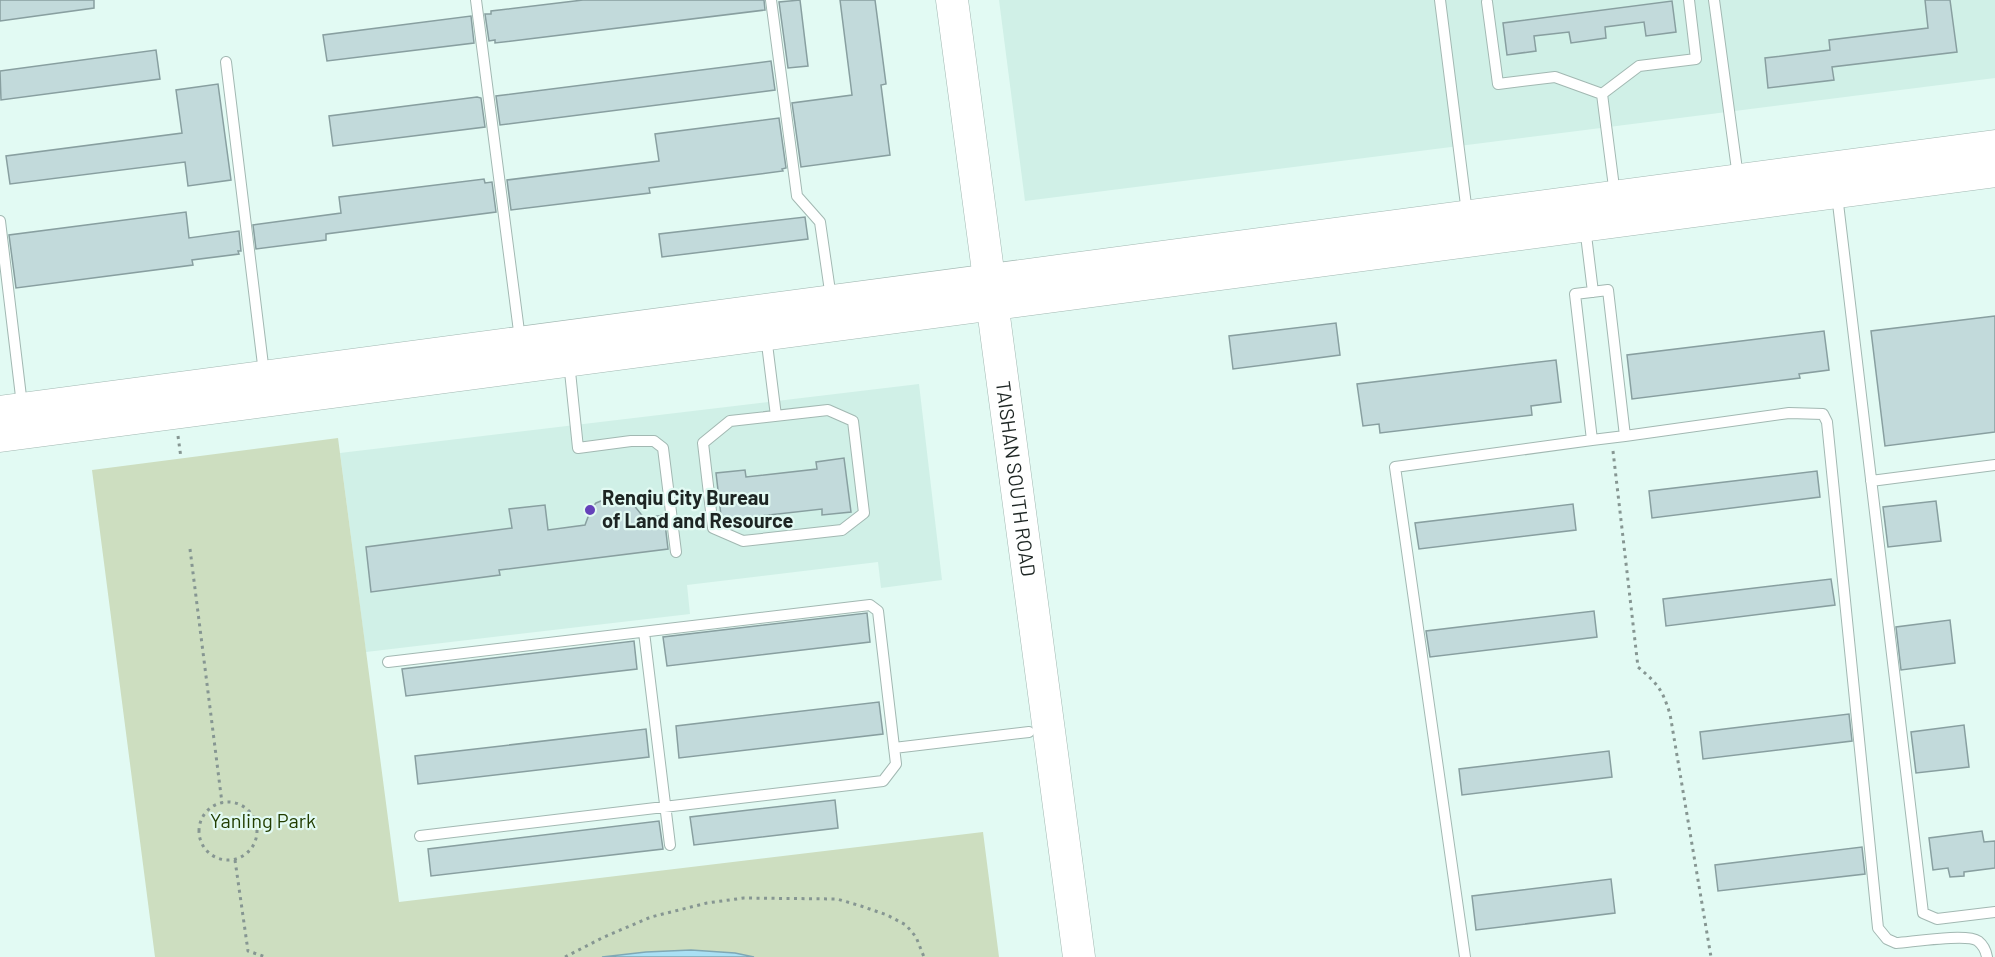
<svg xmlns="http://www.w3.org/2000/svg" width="1995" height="957" viewBox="0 0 1995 957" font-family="Barlow,sans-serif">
	<rect width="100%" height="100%" fill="#e2faf3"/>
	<!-- built -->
	<path fill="#d0f0e7" d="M 999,0 L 1995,0 L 1995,78 L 1025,201 Z
		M 919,384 L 942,580 L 881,588 L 878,562 L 687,585 L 690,614 L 366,652 L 340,453 Z"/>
	<!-- green -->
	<path fill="#cddec0" d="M 338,438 L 399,902 L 983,832 L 999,957 L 155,957 L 92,470 Z"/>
	<!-- water -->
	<path fill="#a9e0f4" stroke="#7fa8b5" stroke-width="1.5" d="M 691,950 L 735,953 L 754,957 L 602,957 L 646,952 Z"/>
	<!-- building -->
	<path fill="#c2dadb" stroke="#889fa0" stroke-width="1.5" d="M 0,0 L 94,0 L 94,8 L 0,21 Z
		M 583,0 L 764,0 L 765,10 L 495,43 L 495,40 L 489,41 L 485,14 L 491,14 L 491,11 Z
		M 800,0 L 808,66 L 788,68 L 779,2 Z
		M 840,0 L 875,0 L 886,84 L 881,85 L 890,155 L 801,167 L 792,103 L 852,95 Z
		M 1925,0 L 1950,0 L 1957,52 L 1832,67 L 1834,80 L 1768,88 L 1765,58 L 1830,50 L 1829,40 L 1928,28 Z
		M 1672,1 L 1676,32 L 1646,36 L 1644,22 L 1605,27 L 1606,38 L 1571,43 L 1569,32 L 1534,36 L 1536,51 L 1507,55 L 1503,23 Z
		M 471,16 L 474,43 L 327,61 L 323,35 Z
		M 156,50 L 160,79 L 1,100 L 0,71 Z
		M 771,61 L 775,90 L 500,125 L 496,96 Z
		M 218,84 L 231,180 L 188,186 L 185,162 L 10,184 L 6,156 L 182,133 L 176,90 Z
		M 477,97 L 481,98 L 485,127 L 333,146 L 329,116 Z
		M 779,118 L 786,168 L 782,169 L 783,171 L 649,188 L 650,193 L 511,210 L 507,180 L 659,161 L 655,134 Z
		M 484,179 L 485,183 L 492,182 L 496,212 L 326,234 L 326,240 L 256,249 L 253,225 L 341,213 L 339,197 Z
		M 186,212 L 189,238 L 239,231 L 241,251 L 238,251 L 239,254 L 192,260 L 193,265 L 16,288 L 9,235 Z
		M 805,217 L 808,239 L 662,257 L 659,234 Z
		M 1995,316 L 1995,432 L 1885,446 L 1871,331 Z
		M 1336,323 L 1340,355 L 1233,369 L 1229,336 Z
		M 1824,331 L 1829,370 L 1799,374 L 1800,378 L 1632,399 L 1627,355 Z
		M 1556,360 L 1561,402 L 1531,406 L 1532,415 L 1380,433 L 1379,424 L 1363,426 L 1357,384 Z
		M 844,458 L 851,512 L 822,515 L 822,509 L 751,517 L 752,523 L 728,526 L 722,524 L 716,473 L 745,470 L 746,477 L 817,469 L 816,462 Z
		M 1817,471 L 1820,497 L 1652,518 L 1649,491 Z
		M 611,497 L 627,499 L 633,504 L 644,518 L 664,515 L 668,549 L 499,570 L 500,575 L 371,592 L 366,547 L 512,528 L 509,509 L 545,505 L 548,530 L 585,525 L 591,509 L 596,503 Z
		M 1936,501 L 1941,541 L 1888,547 L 1883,507 Z
		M 1573,504 L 1576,530 L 1419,549 L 1415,523 Z
		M 1831,579 L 1835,605 L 1666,626 L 1663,599 Z
		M 1594,611 L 1597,637 L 1430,657 L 1426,631 Z
		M 867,613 L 870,642 L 667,666 L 663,637 Z
		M 1950,620 L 1955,663 L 1901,670 L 1896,627 Z
		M 634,641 L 637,669 L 406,696 L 402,669 Z
		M 879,702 L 883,734 L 679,758 L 676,726 Z
		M 1849,714 L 1852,741 L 1703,759 L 1700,732 Z
		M 1964,725 L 1969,767 L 1916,773 L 1911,732 Z
		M 646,729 L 649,757 L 418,784 L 415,756 Z
		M 1609,751 L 1612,777 L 1462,795 L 1459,769 Z
		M 835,800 L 838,828 L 694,845 L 690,817 Z
		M 659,821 L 663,849 L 431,876 L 428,849 Z
		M 1982,831 L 1984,842 L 1995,841 L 1995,868 L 1964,872 L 1964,876 L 1950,877 L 1948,868 L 1933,870 L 1929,838 Z
		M 1862,847 L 1865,874 L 1718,891 L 1715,865 Z
		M 1611,879 L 1615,913 L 1476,930 L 1472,896 Z"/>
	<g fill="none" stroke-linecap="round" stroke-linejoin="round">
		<defs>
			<path id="lane" d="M 476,0 L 520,339
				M 771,0 L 797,196 L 820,222 L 831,298
				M 1440,0 L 1467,213
				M 1714,0 L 1738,177
				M 1487,2 L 1498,84 L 1555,77 L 1602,94 L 1639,66 L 1696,59 L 1689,0
				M 226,62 L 264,373
				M 1602,94 L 1615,195
				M 1837,195 L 1923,913 L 1937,919 L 1995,912
				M 0,221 L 22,405
				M 1585,227 L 1593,292
				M 1608,290 L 1625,436 L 1592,440 L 1575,294 Z
				M 766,336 L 776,416
				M 569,362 L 578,448 L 631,441 L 654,441 L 663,448 L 676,552
				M 828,410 L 853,421 L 864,513 L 842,530 L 743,541 L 713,528 L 703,443 L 730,421 Z
				M 1625,436 L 1789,413 L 1823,414 L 1827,422 L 1878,928 L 1887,939 L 1896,943 C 1912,942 1967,933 1978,941 C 1983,945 1986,951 1987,957
				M 1871,481 L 1995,465
				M 644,632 L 670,845
				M 388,662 L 870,605 L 878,611 L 896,764 L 883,781 L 420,836
				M 894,748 L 1029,732
				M 1465,957 L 1395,467 L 1592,440"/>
			<g id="primary">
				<path id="s1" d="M 952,0 L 1079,957"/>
				<path d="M 0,412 L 1995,146"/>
				<path d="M 0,436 L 1995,171"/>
			</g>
		</defs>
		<!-- lane casing -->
		<use href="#lane" stroke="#a2b8b2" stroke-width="12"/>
		<!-- primary casing -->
		<use href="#primary" stroke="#a2b8b2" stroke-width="33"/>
		<!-- path -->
		<path stroke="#869692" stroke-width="3" stroke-dasharray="3 4.5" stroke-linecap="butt" d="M 178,436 L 181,458
			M 1613,451 L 1638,667 C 1658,684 1662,689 1670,714 L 1711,957
			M 190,549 L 222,803
			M199 831a29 29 0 1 1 58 0a29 29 0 1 1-58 0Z
			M 235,860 L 248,951 L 266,957
			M 565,957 L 604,937 L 651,917 L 707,903 L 744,898 L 837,899 L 861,906 L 887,915 L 906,925 L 916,937 L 924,957"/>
		<!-- lane -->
		<use href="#lane" stroke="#fff" stroke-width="10"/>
		<!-- primary -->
		<use href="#primary" stroke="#fff" stroke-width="32"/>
	</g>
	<!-- markers -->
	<circle fill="#6541ba" stroke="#e2faf3" stroke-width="2" cx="590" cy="510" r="6"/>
	<g text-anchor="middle" stroke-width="4.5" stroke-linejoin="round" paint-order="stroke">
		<!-- street labels -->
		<g font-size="20" fill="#1d2523" stroke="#e2faf3">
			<text dy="7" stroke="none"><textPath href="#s1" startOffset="483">TAISHAN SOUTH ROAD</textPath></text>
		</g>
		<!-- poi labels -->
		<g font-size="20" font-weight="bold" fill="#1d2523" stroke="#e2faf3" text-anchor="start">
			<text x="602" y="505">Renqiu City Bureau<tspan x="602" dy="23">of Land and Resource</tspan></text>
		</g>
		<!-- park labels -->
		<g font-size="20" fill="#223d00" stroke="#e2faf3">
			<text x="263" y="828">Yanling Park</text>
		</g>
	</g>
</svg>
